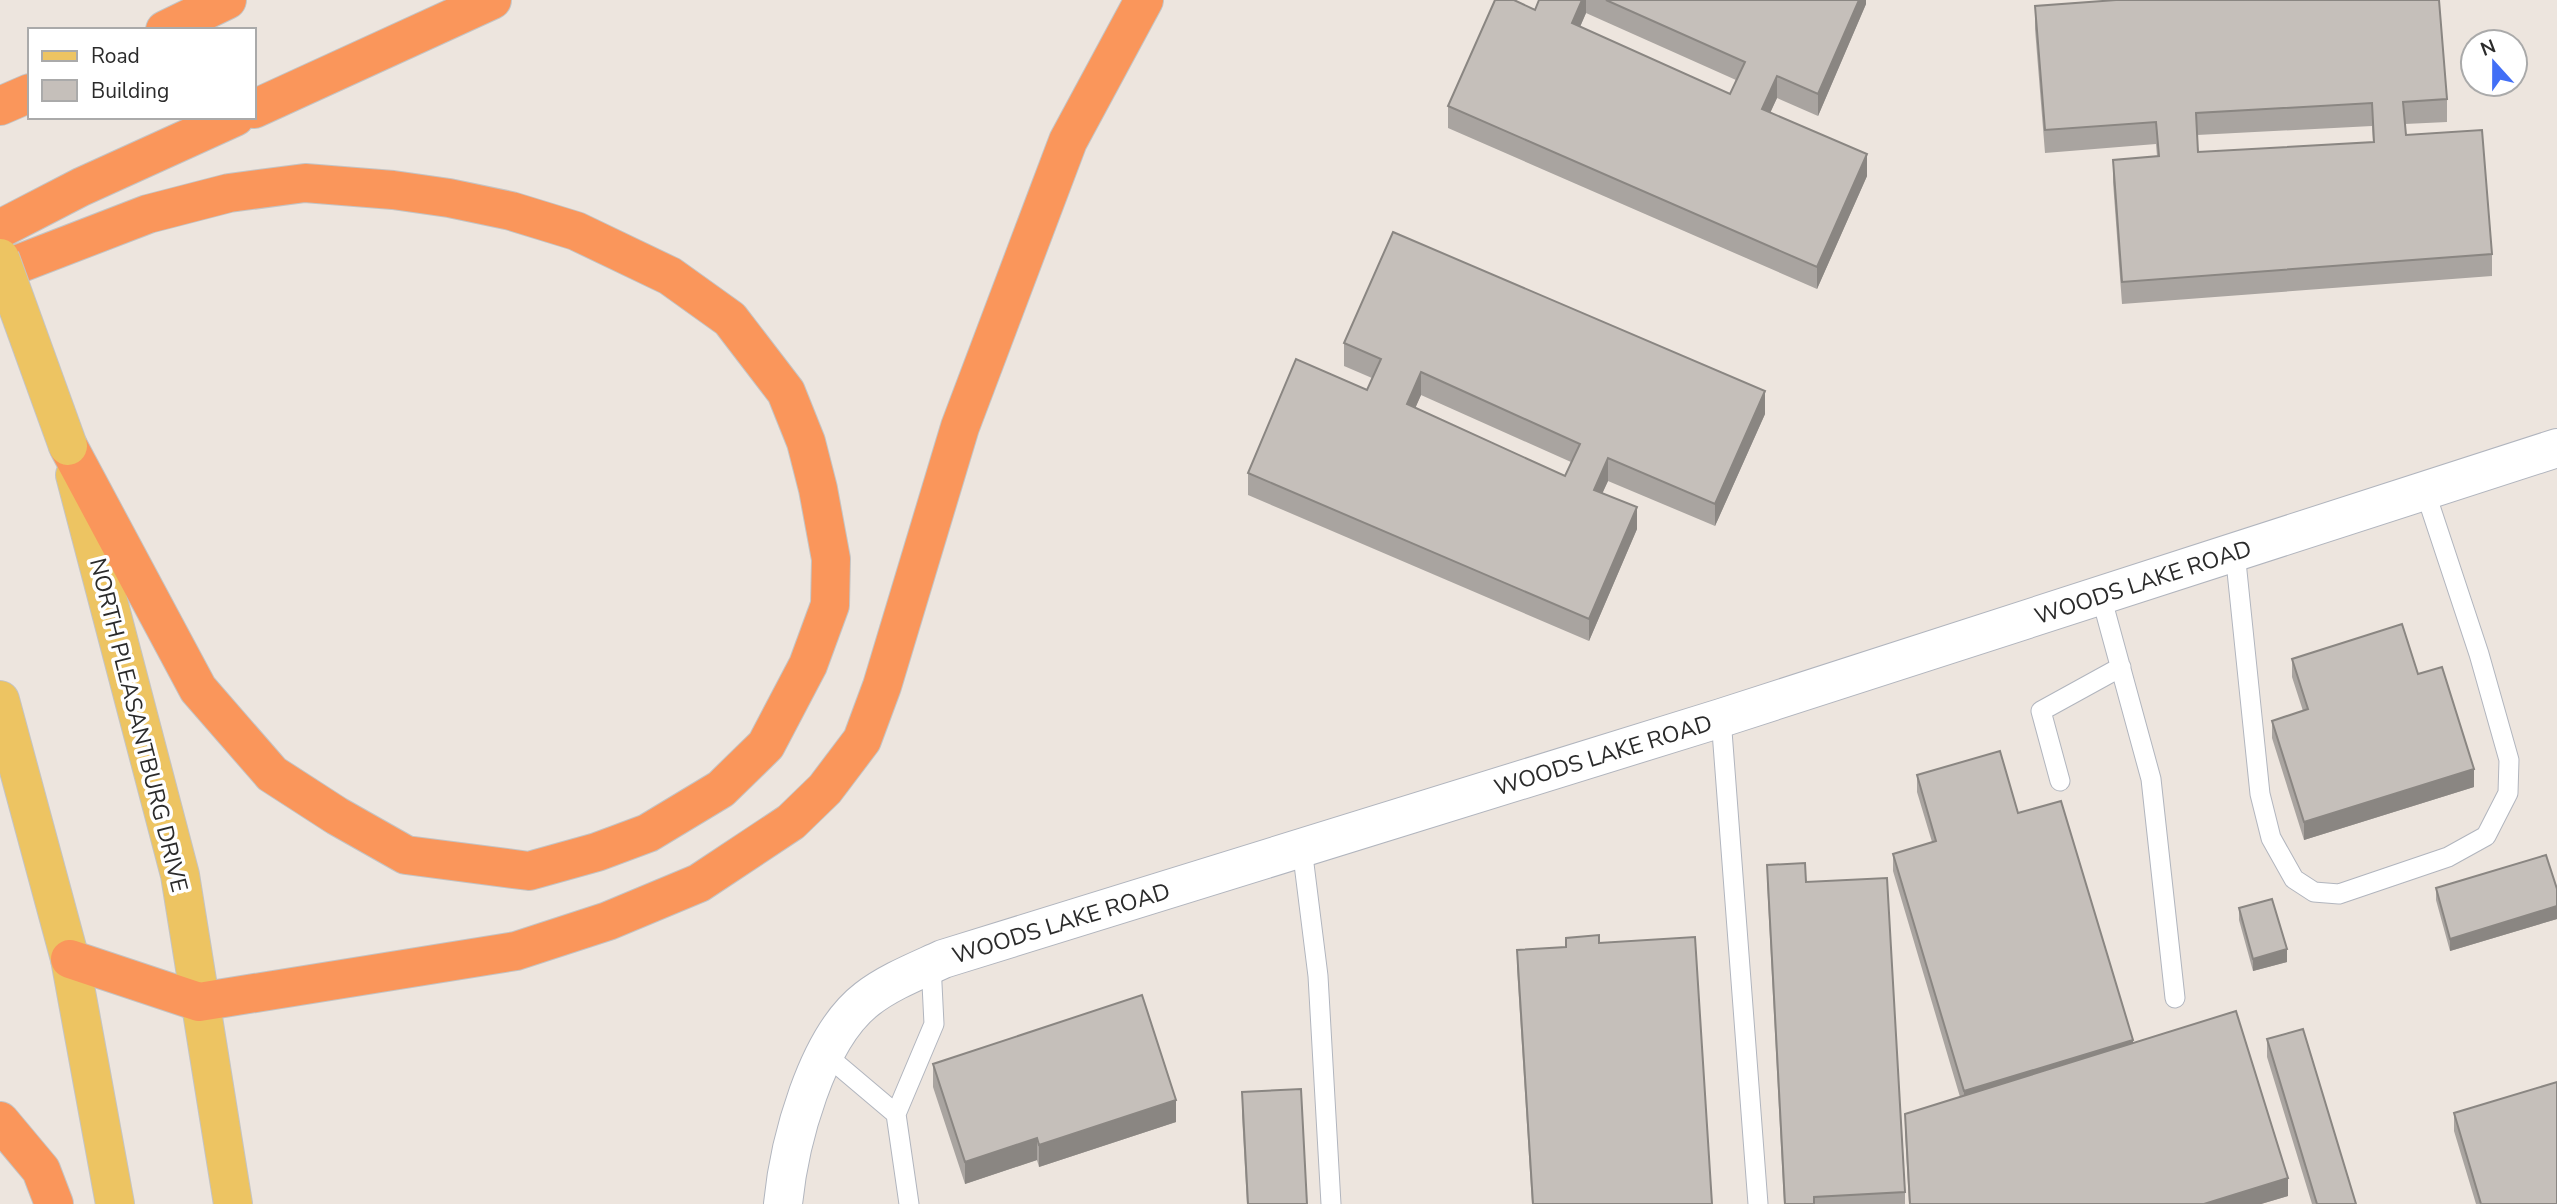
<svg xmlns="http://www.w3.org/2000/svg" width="2557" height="1204" viewBox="0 0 2557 1204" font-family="'Nunito Sans',sans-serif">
	<rect width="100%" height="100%" fill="#ede5de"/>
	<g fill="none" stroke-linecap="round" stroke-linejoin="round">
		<defs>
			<path id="service" d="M 2235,552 L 2260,794 L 2271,838 L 2294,879 L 2314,892 L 2339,894 L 2448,857 L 2486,836 L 2508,793 L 2509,760 L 2479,654 L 2425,491
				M 2101,596 L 2151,779 L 2175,998
				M 1721,718 L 1758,1204
				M 2060,781 L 2041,711 L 2121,667
				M 1302,848 L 1318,976 L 1331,1204
				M 825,1054 L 896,1114 L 909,1204
				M 896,1114 L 934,1024 L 931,964"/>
			<path id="minor" d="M 783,1204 C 789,1143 816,1038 867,999 C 889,982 917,971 943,959 L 1721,718 L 2557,448"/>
			<path id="primary" d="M 75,475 L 180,875 L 233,1204
				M 0,700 L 70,959 L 115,1204"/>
			<path id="motorway" d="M 165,30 L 227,0
				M 0,106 L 30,93
				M 254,109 L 492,0
				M 0,229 L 81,187 L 235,117
				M 0,271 L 148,214 L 229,193 L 305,183 L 393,190 L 449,198 L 511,211 L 576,231 L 670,276 L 730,319 L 786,392 L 806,442 L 818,489 L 831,559 L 830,605 L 808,665 L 766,745 L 721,789 L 648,833 L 597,852 L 529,871 L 406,855 L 337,816 L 272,774 L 198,689 L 68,446
				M 70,959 L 199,1002 L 516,951 L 608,921 L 699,883 L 791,822 L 825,789 L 862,740 L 882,686 L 960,427 L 1068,141 L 1144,0
				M 0,1121 L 41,1170 L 54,1204"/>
		</defs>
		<!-- service casing -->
		<use href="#service" stroke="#b1b5be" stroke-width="21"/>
		<!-- minor casing -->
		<use href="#minor" stroke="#b1b5be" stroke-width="40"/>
		<!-- primary casing -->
		<use href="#primary" stroke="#c4c4c4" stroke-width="40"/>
		<!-- motorway casing -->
		<use href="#motorway" stroke="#c4c4c4" stroke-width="40"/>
		<!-- service -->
		<use href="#service" stroke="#fff" stroke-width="19"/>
		<!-- minor -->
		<use href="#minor" stroke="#fff" stroke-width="38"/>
		<!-- primary -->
		<use href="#primary" stroke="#edc462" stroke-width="38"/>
		<!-- motorway -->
		<use href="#motorway" stroke="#fa965b" stroke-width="38"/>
		<defs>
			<path id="primary-bridge" d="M 0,258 L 68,446"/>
		</defs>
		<!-- primary-bridge casing -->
		<use href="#primary-bridge" stroke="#c4c4c4" stroke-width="40" stroke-linecap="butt"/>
		<!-- primary-bridge -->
		<use href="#primary-bridge" stroke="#edc462" stroke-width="38"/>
	</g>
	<!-- wall -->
	<path fill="#a9a4a0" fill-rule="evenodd" d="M 1539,0 L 1866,0 L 1866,4 L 1818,116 L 1777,98 L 1770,112 L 1867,176 L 1817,289 L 1448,128 L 1448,106 L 1535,10 ZM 1586,13 L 1736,80 L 1730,94 L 1580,27 Z
		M 2035,6 L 2447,99 L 2447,122 L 2405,124 L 2406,135 L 2492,254 L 2492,276 L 2122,304 L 2113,182 L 2113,160 L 2157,156 L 2156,144 L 2045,153 L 2035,29 ZM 2372,126 L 2373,142 L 2198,152 L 2197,135 Z
		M 1344,343 L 1765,414 L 1715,526 L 1608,481 L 1602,493 L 1637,529 L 1589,641 L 1248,495 L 1248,473 L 1367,390 L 1372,378 L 1344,366 ZM 1421,395 L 1571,462 L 1565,476 L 1415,408 Z
		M 2292,659 L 2418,674 L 2474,787 L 2304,840 L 2272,738 L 2272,721 L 2303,711 L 2292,677 Z
		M 1917,775 L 2018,813 L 2133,1043 L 2288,1196 L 2261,1204 L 1909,1204 L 1905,1132 L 1905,1114 L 1960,1097 L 1893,871 L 1893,854 L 1932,842 L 1917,792 Z
		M 1767,865 L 1806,882 L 1905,1192 L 1905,1204 L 1784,1204 L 1767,882 Z
		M 2436,888 L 2557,889 L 2557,919 L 2450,951 L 2436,900 Z
		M 2239,908 L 2287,962 L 2253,971 L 2239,920 Z
		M 1566,938 L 1599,943 L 1712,1204 L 1532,1204 L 1517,968 L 1517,950 L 1566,947 Z
		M 2267,1039 L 2356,1204 L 2312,1204 L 2267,1057 Z
		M 933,1064 L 1176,1122 L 1039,1167 L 1037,1160 L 965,1184 L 933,1087 Z
		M 1242,1092 L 1307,1204 L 1247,1204 L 1242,1115 Z
		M 2454,1113 L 2557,1204 L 2476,1204 L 2454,1131 Z"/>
	<!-- shaded-wall -->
	<path fill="#8a8682" d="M 1582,0 L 1586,0 L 1586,13 L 1572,45 L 1572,23 Z
		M 1859,0 L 1866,0 L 1866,4 L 1818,116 L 1818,94 Z
		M 1777,76 L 1777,98 L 1762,131 L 1762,109 Z
		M 1867,154 L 1867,176 L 1817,289 L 1817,267 Z
		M 1421,372 L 1421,395 L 1407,427 L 1407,404 Z
		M 1765,391 L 1765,414 L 1715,526 L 1715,504 Z
		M 1608,458 L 1608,481 L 1594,512 L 1594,490 Z
		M 1637,507 L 1637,529 L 1589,641 L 1589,619 Z
		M 2474,769 L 2474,787 L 2304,840 L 2304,822 Z
		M 2557,906 L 2557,919 L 2450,951 L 2450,939 Z
		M 2287,949 L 2287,962 L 2253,971 L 2253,959 Z
		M 2133,1040 L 2133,1058 L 1964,1108 L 1964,1091 Z
		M 1176,1100 L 1176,1122 L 1039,1167 L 1039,1145 Z
		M 1037,1138 L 1037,1160 L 965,1184 L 965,1162 Z
		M 2288,1178 L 2288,1196 L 2261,1204 L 2204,1204 Z"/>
	<!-- building -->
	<path fill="#c5bfba" stroke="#8a8682" stroke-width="2" fill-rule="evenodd" d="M 1495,0 L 1514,0 L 1535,10 L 1539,0 L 1582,0 L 1572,23 L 1730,94 L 1745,62 L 1606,0 L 1859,0 L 1818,94 L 1777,76 L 1762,109 L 1867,154 L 1817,267 L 1448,106 Z
		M 2116,0 L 2439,0 L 2447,99 L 2403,102 L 2406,135 L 2482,130 L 2492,254 L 2122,282 L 2113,160 L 2159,156 L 2156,122 L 2045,130 L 2035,6 ZM 2372,103 L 2374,142 L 2198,152 L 2196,113 Z
		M 1393,232 L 1765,391 L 1715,504 L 1608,458 L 1594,490 L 1637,507 L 1589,619 L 1248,473 L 1296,359 L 1367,390 L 1381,359 L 1344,343 ZM 1421,372 L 1580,444 L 1565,476 L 1407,404 Z
		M 2402,624 L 2418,674 L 2442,667 L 2474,769 L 2304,822 L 2272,721 L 2308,709 L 2292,659 Z
		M 2000,751 L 2018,813 L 2061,801 L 2133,1040 L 1964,1091 L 1893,854 L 1936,841 L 1917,775 Z
		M 2546,855 L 2557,889 L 2557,906 L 2450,939 L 2436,888 Z
		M 1805,863 L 1806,882 L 1887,878 L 1905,1192 L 1814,1197 L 1814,1204 L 1785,1204 L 1767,865 Z
		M 2272,899 L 2287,949 L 2253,959 L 2239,908 Z
		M 1599,935 L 1599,943 L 1695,937 L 1712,1204 L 1533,1204 L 1517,950 L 1566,947 L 1566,938 Z
		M 1142,995 L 1176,1100 L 1039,1145 L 1037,1138 L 965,1162 L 933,1064 Z
		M 2236,1011 L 2288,1178 L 2204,1204 L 1910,1204 L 1905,1114 Z
		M 2303,1029 L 2356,1204 L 2317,1204 L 2267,1039 Z
		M 2557,1082 L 2557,1204 L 2481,1204 L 2454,1113 Z
		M 1301,1089 L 1307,1204 L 1248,1204 L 1242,1092 Z"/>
	<g text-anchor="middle" stroke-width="7" stroke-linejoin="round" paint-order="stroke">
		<!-- street labels -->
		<g font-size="23" fill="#2b2b2b" stroke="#fff">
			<text transform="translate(2143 582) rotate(-18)" y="8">WOODS LAKE ROAD</text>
			<text transform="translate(139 725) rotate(76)" y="8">NORTH PLEASANTBURG DRIVE</text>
			<text transform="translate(1603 755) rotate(-17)" y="8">WOODS LAKE ROAD</text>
			<text transform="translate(1061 923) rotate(-17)" y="8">WOODS LAKE ROAD</text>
		</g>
	</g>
	<!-- legend -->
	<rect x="28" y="28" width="228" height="91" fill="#ffffff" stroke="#aaaaaa" stroke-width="2"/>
	<rect x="42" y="51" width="35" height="10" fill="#edc462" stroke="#aaaaaa" stroke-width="2"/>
	<text x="91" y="63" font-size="21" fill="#2b2b2b">Road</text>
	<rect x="42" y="80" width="35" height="21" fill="#c5bfba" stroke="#aaaaaa" stroke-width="2"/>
	<text x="91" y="98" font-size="21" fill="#2b2b2b">Building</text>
	<!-- north arrow -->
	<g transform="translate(2494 63) rotate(339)"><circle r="33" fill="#ffffff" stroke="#aaaaaa" stroke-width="2"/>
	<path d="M0-5L12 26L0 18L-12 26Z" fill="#426ff6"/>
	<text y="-10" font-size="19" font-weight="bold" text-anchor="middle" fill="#2b2b2b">N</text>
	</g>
</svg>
